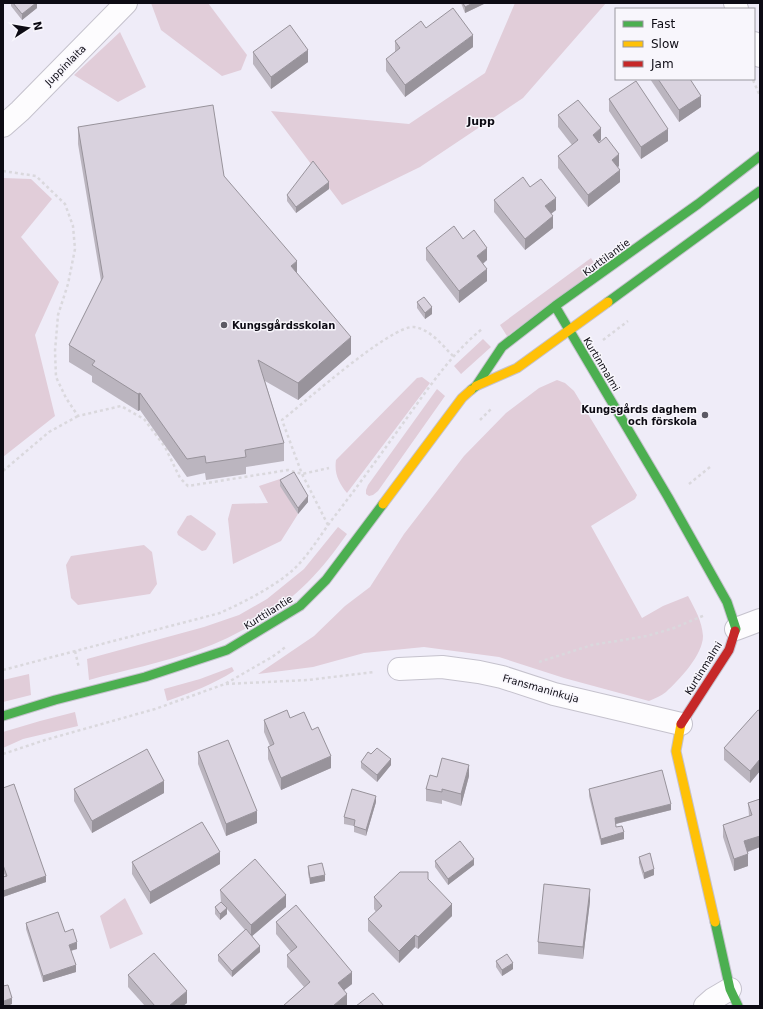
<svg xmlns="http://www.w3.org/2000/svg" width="763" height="1009" viewBox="0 0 763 1009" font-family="'DejaVu Sans',sans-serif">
	<rect width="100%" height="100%" fill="#efecf8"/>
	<!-- green -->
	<path fill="#e1cdd9" d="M 151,3 L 208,3 L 247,55 L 241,70 L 222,76 L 161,30 Z
		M 515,3 L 606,3 L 523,98 L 420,167 L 342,205 L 271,111 L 409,124 L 485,73 Z
		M 120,32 L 146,87 L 118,102 L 74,75 Z
		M 3,178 L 31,179 L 52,199 L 21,237 L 59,282 L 35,335 L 55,416 L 3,457 Z
		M 591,258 L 598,269 L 507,336 L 500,325 Z
		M 483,339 L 491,347 L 461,374 L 454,366 Z
		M 422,377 L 430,383 L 347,493 C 339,483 334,474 336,460 L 417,378 Z
		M 557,380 L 565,383 L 574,391 L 637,495 L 635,499 L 591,526 L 642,618 L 663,606 L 688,596 C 695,609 702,621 703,636 C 703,655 679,680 666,692 C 661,696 655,698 649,701 L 564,678 L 499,657 L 424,647 L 364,653 L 313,667 L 258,674 L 314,636 L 345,606 L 370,587 L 404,534 L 464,456 L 506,413 L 539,388 Z
		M 437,389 L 445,396 L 378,491 L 373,495 L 369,496 L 366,494 L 366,490 L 368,485 Z
		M 292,475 L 281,486 L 298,514 L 281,541 L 233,564 L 228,519 L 232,504 L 268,503 L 259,486 Z
		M 191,515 L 215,532 L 216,534 L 206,550 L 202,551 L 178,535 L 177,532 L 187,516 Z
		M 338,527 L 347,534 C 335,551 323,567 308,582 C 278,612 238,636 198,650 C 162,663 125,670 89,680 L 87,659 L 204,627 L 239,615 L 267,599 L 304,569 Z
		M 144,545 L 152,552 L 157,584 L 150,594 L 78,605 L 71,598 L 66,565 L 71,556 Z
		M 232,667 L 234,671 C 212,685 192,692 167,701 L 164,689 L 200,679 Z
		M 29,674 L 31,695 L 3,702 L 3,680 Z
		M 75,712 L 78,726 L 23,739 L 3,748 L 3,732 L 40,721 Z
		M 125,898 L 143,934 L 110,949 L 100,916 Z"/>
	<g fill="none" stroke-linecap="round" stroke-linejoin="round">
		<defs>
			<path id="street" d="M 735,3 L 737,9
				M 754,43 L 760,56
				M 3,126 L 20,111 L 126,3
				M 736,629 L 760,620
				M 399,669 L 442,667 L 479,672 L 502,677 L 554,694 L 681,724
				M 705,1006 L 713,999 L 730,989"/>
			<path id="fast" d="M 608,302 L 760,191
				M 555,306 L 668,497 L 727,602 L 736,629 L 735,631
				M 471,390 L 476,386 L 502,347 L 555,306 L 698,204 L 760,156
				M 3,716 L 55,700 L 145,677 L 227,650 L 300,606 L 326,580 L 383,504
				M 715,922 L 730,989 L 738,1006"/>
			<path id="slow" d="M 476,386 L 517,368 L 608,302
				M 383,504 L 462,398 L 471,390
				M 681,724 L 676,751 L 715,922"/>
			<path id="jam" d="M 681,724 L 729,650 L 735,631"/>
		</defs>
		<!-- street casing -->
		<use href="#street" stroke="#c5c2cd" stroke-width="24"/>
		<!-- fast casing -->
		<use href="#fast" stroke="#c5c2cd" stroke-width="11"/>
		<!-- slow casing -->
		<use href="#slow" stroke="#c5c2cd" stroke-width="11"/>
		<!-- jam casing -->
		<use href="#jam" stroke="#c5c2cd" stroke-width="11"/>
		<!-- path -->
		<path stroke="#dad8dd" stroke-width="2.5" stroke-dasharray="3 3" stroke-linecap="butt" d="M 753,80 L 760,96
			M 3,171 L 36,176 L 65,204 L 73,226 L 75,249 L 68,284 L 58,315 L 55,351 L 56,377 L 66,398 L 78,416 L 121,406 L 144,419 L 165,447 L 180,478 L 188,486 L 288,470 L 302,474 L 329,468
			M 603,340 L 628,321
			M 480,420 L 492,408
			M 3,471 L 49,432 L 78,416
			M 689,484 L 710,467
			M 328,525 L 302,474 L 282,420 C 304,403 391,325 414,327 C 430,329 442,345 453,356
			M 75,651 L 79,668
			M 539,662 L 592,645 L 647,636 L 674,628 L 705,615
			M 3,670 L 220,613 C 246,601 272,588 293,570 C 309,555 321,534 334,517 C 358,486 381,454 404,422 C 428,389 450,355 482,329
			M 226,684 L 308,680 L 374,672
			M 3,754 L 45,740 L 155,709 L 225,684 L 272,657 L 287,646"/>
		<!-- street -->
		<use href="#street" stroke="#fdfcfe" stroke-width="22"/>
		<!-- fast -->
		<use href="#fast" stroke="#4caf50" stroke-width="9"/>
		<!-- slow -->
		<use href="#slow" stroke="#ffc107" stroke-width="9"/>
		<!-- jam -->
		<use href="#jam" stroke="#c62828" stroke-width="9"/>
	</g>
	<!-- wall -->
	<path fill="#bbb5bf" d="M 11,3 L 37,3 L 37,8 L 22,20 L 11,6 Z
		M 461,3 L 486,3 L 465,13 Z
		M 426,28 L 473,47 L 405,97 L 386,71 L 386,59 L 395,52 L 395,41 Z
		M 253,52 L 308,62 L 271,89 L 253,64 Z
		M 650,79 L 690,79 L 701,107 L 679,122 Z
		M 609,99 L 668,141 L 641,159 L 609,111 Z
		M 558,115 L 601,140 L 598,142 L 619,166 L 618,167 L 620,182 L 588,207 L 558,168 L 558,156 L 572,145 L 558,127 Z
		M 78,127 L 224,176 L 297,273 L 351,354 L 298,400 L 265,381 L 284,443 L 284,461 L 246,467 L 246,474 L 206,480 L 205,473 L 187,477 L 140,410 L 138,411 L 92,382 L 92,376 L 69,362 L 69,345 L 101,281 L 78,144 Z
		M 530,187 L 556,210 L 551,214 L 553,228 L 525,250 L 494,212 L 494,200 Z
		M 329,189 L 296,213 L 287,201 L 287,195 Z
		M 463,239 L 487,260 L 483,264 L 487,281 L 459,303 L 426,260 L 426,248 Z
		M 417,302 L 432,314 L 425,319 L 417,308 Z
		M 280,480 L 308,502 L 298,514 L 280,486 Z
		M 759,498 L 760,498 L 760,517 L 759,515 Z
		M 760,711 L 760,771 L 750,783 L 724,760 L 724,748 Z
		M 290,718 L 312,730 L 331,768 L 281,790 L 268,759 L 268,747 L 270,746 L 264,732 L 264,720 Z
		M 198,752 L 257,823 L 226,836 L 198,764 Z
		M 371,754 L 391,765 L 377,782 L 361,768 L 361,762 Z
		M 469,776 L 461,806 L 442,800 L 442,804 L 426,801 L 426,789 Z
		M 3,788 L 46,882 L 3,897 L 3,877 L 5,876 L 3,871 Z
		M 74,789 L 164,793 L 92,833 L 74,801 Z
		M 589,789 L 671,810 L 616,824 L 616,827 L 624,839 L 601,845 L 589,796 Z
		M 760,799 L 760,847 L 748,852 L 748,866 L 734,871 L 723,837 L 723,825 L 749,816 L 748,803 Z
		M 376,802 L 366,836 L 354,832 L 354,826 L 344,824 L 344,817 Z
		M 639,857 L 654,875 L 644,879 L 639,863 Z
		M 435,861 L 474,865 L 448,885 L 435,867 Z
		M 132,862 L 220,864 L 150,904 L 132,874 Z
		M 308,866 L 325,881 L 310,884 L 308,873 Z
		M 428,880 L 452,916 L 418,949 L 415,947 L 399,963 L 368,931 L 368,919 L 376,912 L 374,909 L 374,897 Z
		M 220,890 L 286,907 L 252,936 L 260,952 L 232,977 L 218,961 L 218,955 L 245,930 L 227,909 L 227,914 L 220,920 L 215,914 L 215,907 L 221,902 Z
		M 590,901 L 583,959 L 538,954 L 538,942 Z
		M 276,922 L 352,984 L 344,990 L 347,1006 L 283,1006 L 304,987 L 287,967 L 287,955 L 291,952 L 276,934 Z
		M 26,923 L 77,949 L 71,951 L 76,972 L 43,982 L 26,929 Z
		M 496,961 L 513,969 L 502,976 L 496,967 Z
		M 128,975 L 187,1003 L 183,1006 L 145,1006 L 128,987 Z"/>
	<!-- shaded-wall -->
	<path fill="#98939b" d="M 36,3 L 37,3 L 37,8 L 22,20 L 22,14 Z
		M 473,3 L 486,3 L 465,13 L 465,7 Z
		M 473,35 L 473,47 L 405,97 L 405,85 Z
		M 308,50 L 308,62 L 271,89 L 271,77 Z
		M 701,96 L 701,107 L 679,122 L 679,110 Z
		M 601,128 L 601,140 L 593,147 L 593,135 Z
		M 668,129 L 668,141 L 641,159 L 641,147 Z
		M 619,154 L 619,166 L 612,172 L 612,160 Z
		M 620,170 L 620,182 L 588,207 L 588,195 Z
		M 329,182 L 329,189 L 296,213 L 296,207 Z
		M 556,198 L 556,210 L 545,218 L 545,206 Z
		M 553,216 L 553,228 L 525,250 L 525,239 Z
		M 487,248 L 487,260 L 477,268 L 477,256 Z
		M 297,261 L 297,278 L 291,266 Z
		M 487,269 L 487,281 L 459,303 L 459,291 Z
		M 432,307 L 432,314 L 425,319 L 425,313 Z
		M 351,337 L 351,354 L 298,400 L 298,383 Z
		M 140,393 L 140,410 L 138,411 L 138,394 Z
		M 308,496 L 308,502 L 298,514 L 298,508 Z
		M 331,756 L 331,768 L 281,790 L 281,778 Z
		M 391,759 L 391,765 L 377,782 L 377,775 Z
		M 760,759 L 760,771 L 750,783 L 750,771 Z
		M 469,765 L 469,776 L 461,806 L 461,794 Z
		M 164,781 L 164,793 L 92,833 L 92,821 Z
		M 376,796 L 376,802 L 366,836 L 366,830 Z
		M 671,804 L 671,810 L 615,824 L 615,818 Z
		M 257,811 L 257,823 L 226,836 L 226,824 Z
		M 624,832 L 624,839 L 601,845 L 601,839 Z
		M 760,836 L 760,847 L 744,853 L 744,841 Z
		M 220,852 L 220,864 L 150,904 L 150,892 Z
		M 748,854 L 748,866 L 734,871 L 734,859 Z
		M 474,859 L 474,865 L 448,885 L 448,879 Z
		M 654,869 L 654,875 L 644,879 L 644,873 Z
		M 325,875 L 325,881 L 310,884 L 310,878 Z
		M 46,876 L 46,882 L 3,897 L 3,891 Z
		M 590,889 L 590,901 L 583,959 L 583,947 Z
		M 286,895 L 286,907 L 251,937 L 251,925 Z
		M 452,904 L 452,916 L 418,949 L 418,937 Z
		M 227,908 L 227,914 L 220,920 L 220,914 Z
		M 415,935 L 415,947 L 399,963 L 399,951 Z
		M 77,942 L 77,949 L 69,951 L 69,945 Z
		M 260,946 L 260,952 L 232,977 L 232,971 Z
		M 513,963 L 513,969 L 502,976 L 502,970 Z
		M 76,965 L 76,972 L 43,982 L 43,976 Z
		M 352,972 L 352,984 L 338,995 L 338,983 Z
		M 187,991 L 187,1003 L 183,1006 L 169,1006 Z
		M 347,994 L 347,1006 L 333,1006 Z
		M 12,998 L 12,1004 L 8,1006 L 4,1006 L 4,1001 Z"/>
	<!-- building -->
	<path fill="#d9d2de" stroke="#98939b" d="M 13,3 L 36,3 L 22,14 Z
		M 463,3 L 473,3 L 465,7 Z
		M 453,8 L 473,35 L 405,85 L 386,59 L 400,48 L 395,41 L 421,21 L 426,28 Z
		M 290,25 L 308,50 L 271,77 L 253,52 Z
		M 658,79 L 690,79 L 701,96 L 679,110 Z
		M 636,81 L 668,129 L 641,147 L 609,99 Z
		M 578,100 L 601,128 L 593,135 L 599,143 L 606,137 L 619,154 L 612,160 L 620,170 L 588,195 L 558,156 L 578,140 L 558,115 Z
		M 213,105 L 224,176 L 297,261 L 291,266 L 351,337 L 298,383 L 258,360 L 284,443 L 245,450 L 246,457 L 206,463 L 205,456 L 187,459 L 140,393 L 138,394 L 92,365 L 95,361 L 69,345 L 103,277 L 78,127 Z
		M 313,161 L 329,182 L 296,207 L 287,195 Z
		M 523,177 L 530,187 L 541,179 L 556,198 L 545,206 L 553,216 L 525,239 L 494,200 Z
		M 454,226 L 463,239 L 474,230 L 487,248 L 477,256 L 487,269 L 459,291 L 426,248 Z
		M 424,297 L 432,307 L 425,313 L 417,302 Z
		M 294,472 L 308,496 L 298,508 L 280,480 Z
		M 287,710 L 290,718 L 304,712 L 312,730 L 318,727 L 331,756 L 281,778 L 268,747 L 274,744 L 264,720 Z
		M 758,710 L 760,711 L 760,759 L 750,771 L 724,748 Z
		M 228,740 L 257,811 L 226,824 L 198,752 Z
		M 377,748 L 391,759 L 377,775 L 361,762 L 368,752 L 371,754 Z
		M 147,749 L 164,781 L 92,821 L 74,789 Z
		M 442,758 L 469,765 L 461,794 L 442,789 L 442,792 L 426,789 L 430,775 L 437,777 Z
		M 662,770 L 671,804 L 615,818 L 616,827 L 622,826 L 624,832 L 601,839 L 589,789 Z
		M 14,784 L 46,876 L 3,891 L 3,877 L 7,876 L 3,865 L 3,788 Z
		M 352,789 L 376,796 L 366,830 L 354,826 L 355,820 L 344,817 Z
		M 760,799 L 760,836 L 744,841 L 748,854 L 734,859 L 723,825 L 752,815 L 748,803 Z
		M 202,822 L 220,852 L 150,892 L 132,862 Z
		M 460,841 L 474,859 L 448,879 L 435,861 Z
		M 650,853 L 654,869 L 644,873 L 639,857 Z
		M 255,859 L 286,895 L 251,925 L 220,890 Z
		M 322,863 L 325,875 L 310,878 L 308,866 Z
		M 400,872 L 428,872 L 428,879 L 452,904 L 418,937 L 415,935 L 399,951 L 368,919 L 382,906 L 374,897 Z
		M 544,884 L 590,889 L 583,947 L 538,942 Z
		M 221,902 L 227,908 L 220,914 L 215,907 Z
		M 296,905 L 352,972 L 338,983 L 347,994 L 333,1006 L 283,1006 L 310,982 L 287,955 L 297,947 L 276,922 Z
		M 58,912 L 65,932 L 73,929 L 77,942 L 69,945 L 76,965 L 43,976 L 26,923 Z
		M 246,929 L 260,946 L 232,971 L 218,955 Z
		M 154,953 L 187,991 L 169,1006 L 155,1006 L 128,975 Z
		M 507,954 L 513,963 L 502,970 L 496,961 Z
		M 8,985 L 12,998 L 4,1001 L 5,1006 L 3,1006 L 3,986 Z
		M 373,993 L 384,1006 L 356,1006 Z"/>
	<!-- markers -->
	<g fill="#5c5a64" stroke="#f8f6fc" stroke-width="1.5">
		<circle cx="224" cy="325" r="4"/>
		<circle cx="705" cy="415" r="4"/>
	</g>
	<g text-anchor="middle" stroke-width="3" stroke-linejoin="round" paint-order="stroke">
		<!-- street labels -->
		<g font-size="10" fill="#0d0b14" stroke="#f8f6fc">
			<text transform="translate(65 65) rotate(-45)" y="4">Juppinlaita</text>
			<text transform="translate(606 257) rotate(-36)" y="4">Kurttilantie</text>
			<text transform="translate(602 364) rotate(59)" y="4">Kurtinmalmi</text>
			<text transform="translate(268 612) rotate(-32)" y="4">Kurttilantie</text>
			<text transform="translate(703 668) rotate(-58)" y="4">Kurtinmalmi</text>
			<text transform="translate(541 688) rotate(16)" y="4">Fransmaninkuja</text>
		</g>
		<!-- poi labels -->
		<g font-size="10" font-weight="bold" fill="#0d0b14" stroke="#f8f6fc" text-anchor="start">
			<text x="232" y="329">Kungsgårdsskolan</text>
			<text x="697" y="413" text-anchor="end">Kungsgårds daghem<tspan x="697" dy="12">och förskola</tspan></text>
		</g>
		<!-- neighbourhood labels -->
		<g font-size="11" font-weight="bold" fill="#0d0b14" stroke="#f8f6fc">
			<text x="481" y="125">Jupp</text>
		</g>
	</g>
	<!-- border -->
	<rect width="763" height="1009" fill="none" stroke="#0d0b14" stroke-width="8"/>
	<!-- legend -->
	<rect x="615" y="8" width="140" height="72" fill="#f8f6fc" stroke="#9a989f"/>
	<rect x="623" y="21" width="20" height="6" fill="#4caf50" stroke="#9a989f"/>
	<text x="651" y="28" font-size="12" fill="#0d0b14">Fast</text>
	<rect x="623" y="41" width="20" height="6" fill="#ffc107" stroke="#9a989f"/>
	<text x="651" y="48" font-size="12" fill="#0d0b14">Slow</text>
	<rect x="623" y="61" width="20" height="6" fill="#c62828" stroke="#9a989f"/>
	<text x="651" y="68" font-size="12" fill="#0d0b14">Jam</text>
	<!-- north arrow -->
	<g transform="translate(28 28) rotate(78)" stroke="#f8f6fc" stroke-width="3" paint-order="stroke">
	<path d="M0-3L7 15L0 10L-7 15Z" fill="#0d0b14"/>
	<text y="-6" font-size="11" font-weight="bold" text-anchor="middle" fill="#0d0b14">N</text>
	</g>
</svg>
